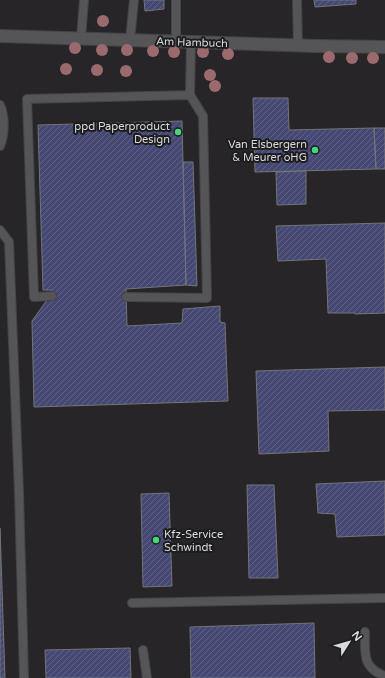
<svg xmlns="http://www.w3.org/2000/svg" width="385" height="678" viewBox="0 0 385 678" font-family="'Varela Round',sans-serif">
	<defs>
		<pattern id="building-hatch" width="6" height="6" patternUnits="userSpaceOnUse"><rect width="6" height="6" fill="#444873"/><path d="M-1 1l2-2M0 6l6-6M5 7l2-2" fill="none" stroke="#5e6286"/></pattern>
	</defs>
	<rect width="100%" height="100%" fill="#272528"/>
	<!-- building -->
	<path fill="url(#building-hatch)" stroke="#747477" d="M 144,0 L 164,0 L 164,9 L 145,11 Z
		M 314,0 L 356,0 L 356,4 L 315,7 Z
		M 253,98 L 288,98 L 289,130 L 374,128 L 376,169 L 255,172 Z
		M 182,121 L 186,285 L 126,289 L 127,326 L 182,323 L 183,309 L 220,306 L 220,322 L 225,323 L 228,401 L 34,407 L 32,321 L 47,300 L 52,300 L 52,290 L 43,290 L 38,125 Z
		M 374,128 L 385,128 L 385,169 L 376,169 Z
		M 183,162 L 193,162 L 197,286 L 186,285 Z
		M 306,171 L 306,204 L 277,205 L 276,172 Z
		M 385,223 L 385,313 L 355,314 L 355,313 L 328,313 L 326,259 L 278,261 L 276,226 Z
		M 385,367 L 385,410 L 328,411 L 329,451 L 259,454 L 256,371 Z
		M 385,481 L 385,535 L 337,537 L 335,514 L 318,513 L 316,484 Z
		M 247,485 L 274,485 L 278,578 L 249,578 Z
		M 169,493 L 172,586 L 143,587 L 141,494 Z
		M 0,528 L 5,678 L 0,678 Z
		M 314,623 L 315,678 L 191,678 L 190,627 Z
		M 130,648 L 131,678 L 46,678 L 45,650 Z"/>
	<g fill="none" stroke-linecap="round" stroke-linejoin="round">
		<defs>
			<path id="lane" d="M 176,0 L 176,41
				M 297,0 L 298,45
				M 81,38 L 84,0
				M 130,40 L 134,0
				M 0,105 C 5,116 5,134 0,146
				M 0,230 L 9,242 L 19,492 L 24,678
				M 52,296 L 34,297 L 27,99 L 190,95 L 191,42
				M 126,297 L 207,298 L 203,116 L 190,95
				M 132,603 L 385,598
				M 365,632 C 365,653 362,668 385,676
				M 143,650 L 147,678"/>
			<path id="street" d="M 0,36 L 316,46 L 385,47"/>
		</defs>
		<!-- lane casing -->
		<use href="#lane" stroke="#444345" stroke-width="10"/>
		<!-- street casing -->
		<use href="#street" stroke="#444345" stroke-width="14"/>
		<!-- lane -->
		<use href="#lane" stroke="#555456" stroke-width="8"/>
		<!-- street -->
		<use href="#street" stroke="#555456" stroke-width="12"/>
	</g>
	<!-- trees -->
	<g fill="#9b6a6f">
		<circle cx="103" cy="21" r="6"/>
		<circle cx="75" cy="48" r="6"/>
		<circle cx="102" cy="50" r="6"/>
		<circle cx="127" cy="50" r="6"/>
		<circle cx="153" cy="51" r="6"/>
		<circle cx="174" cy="52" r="6"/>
		<circle cx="203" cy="52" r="6"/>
		<circle cx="228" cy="54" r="6"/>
		<circle cx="329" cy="57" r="6"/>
		<circle cx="352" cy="58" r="6"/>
		<circle cx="373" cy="58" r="6"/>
		<circle cx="66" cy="69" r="6"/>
		<circle cx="97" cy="70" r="6"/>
		<circle cx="126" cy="71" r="6"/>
		<circle cx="210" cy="75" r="6"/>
		<circle cx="215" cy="86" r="6"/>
	</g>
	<!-- markers -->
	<g fill="#44d77a" stroke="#1d1c1e" stroke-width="1.5">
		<circle cx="178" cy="132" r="4"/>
		<circle cx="315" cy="150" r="4"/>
		<circle cx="156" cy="540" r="4"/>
	</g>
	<g text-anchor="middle" stroke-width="4" stroke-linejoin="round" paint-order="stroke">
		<!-- street labels -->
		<g font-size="11" fill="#dad9db" stroke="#1d1c1e">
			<text transform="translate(192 42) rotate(2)" y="4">Am Hambuch</text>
		</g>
		<!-- poi labels -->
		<g font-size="11" fill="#dad9db" stroke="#1d1c1e" text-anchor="end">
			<text x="170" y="130">ppd Paperproduct<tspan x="170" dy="13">Design</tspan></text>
			<text x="307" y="148">Van Elsbergern<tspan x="307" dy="13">&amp; Meurer oHG</tspan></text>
			<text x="164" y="538" text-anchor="start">Kfz-Service<tspan x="164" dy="13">Schwindt</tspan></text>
		</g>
	</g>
	<!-- north arrow -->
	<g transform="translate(349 642) rotate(53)" stroke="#1d1c1e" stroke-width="3" paint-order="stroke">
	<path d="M0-3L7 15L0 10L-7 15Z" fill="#dad9db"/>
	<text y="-6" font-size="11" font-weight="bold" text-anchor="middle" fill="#dad9db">N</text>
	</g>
</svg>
